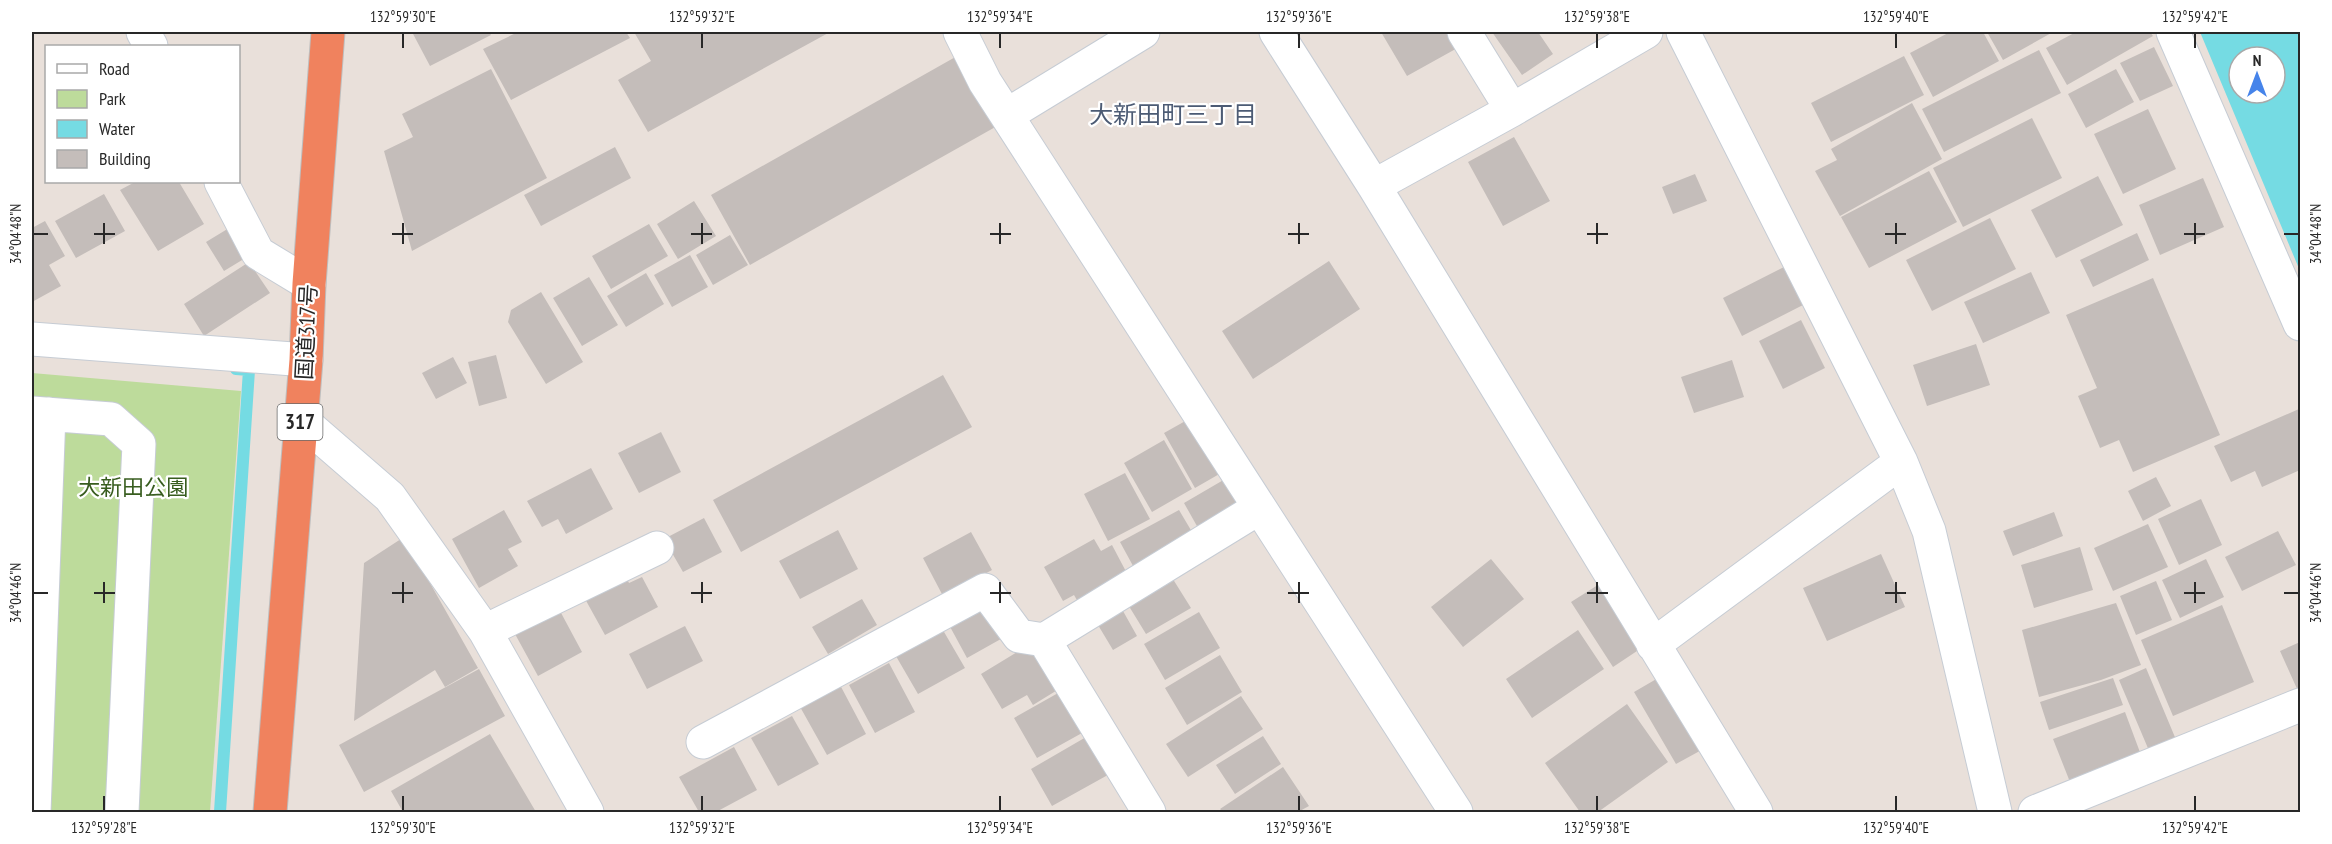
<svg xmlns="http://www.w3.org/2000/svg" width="2332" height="844" viewBox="0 0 2332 844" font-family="'PT Sans Narrow','Noto Sans JP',sans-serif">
	<rect width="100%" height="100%" fill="#e9e0da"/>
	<!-- green -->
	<path fill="#bddb9b" d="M 32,373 L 241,391 L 210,812 L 32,812 Z"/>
	<!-- water -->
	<path fill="#75dbe3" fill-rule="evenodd" d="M 2200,32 L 2300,32 L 2300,271 ZM 2239,57 L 2275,57 L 2275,93 L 2239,93 Z"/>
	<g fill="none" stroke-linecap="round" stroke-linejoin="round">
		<!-- stream -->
		<path stroke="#75dbe3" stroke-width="12" d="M 220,812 L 249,370 L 236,369"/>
	</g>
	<!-- building -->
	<path fill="#c4bdba" d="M 412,32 L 489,32 L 491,35 L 430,66 Z
		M 518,32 L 626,32 L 630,38 L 511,100 L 483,49 Z
		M 634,32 L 830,32 L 648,132 L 618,80 L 651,61 Z
		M 1381,32 L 1453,32 L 1461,46 L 1407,76 Z
		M 1492,32 L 1538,32 L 1553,54 L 1522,75 Z
		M 1950,32 L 1983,32 L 1999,61 L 1933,97 L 1910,53 Z
		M 1987,32 L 2053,32 L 2003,60 Z
		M 2076,32 L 2150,32 L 2153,36 L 2067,85 L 2046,48 Z
		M 2154,47 L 2173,86 L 2140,101 L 2120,63 Z
		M 2039,50 L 2061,93 L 1944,152 L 1922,109 Z
		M 966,51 L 1006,121 L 750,265 L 711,195 Z
		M 1904,56 L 1924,95 L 1831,142 L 1811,103 Z
		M 491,69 L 547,178 L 412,251 L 384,151 L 413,137 L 402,114 Z
		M 2116,69 L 2134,102 L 2086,128 L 2068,94 Z
		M 1912,103 L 1942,159 L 1840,216 L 1815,171 L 1837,160 L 1831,149 Z
		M 2148,109 L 2176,169 L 2123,194 L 2094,134 Z
		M 2032,118 L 2062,178 L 1963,227 L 1933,168 Z
		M 1514,137 L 1550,201 L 1503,226 L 1468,162 Z
		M 615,147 L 631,178 L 541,226 L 524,195 Z
		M 1929,171 L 1957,222 L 1869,268 L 1841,217 Z
		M 1695,174 L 1707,201 L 1673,214 L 1662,187 Z
		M 2098,176 L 2123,225 L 2056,258 L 2031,210 Z
		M 2203,178 L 2224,227 L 2160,255 L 2139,205 Z
		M 135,182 L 179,182 L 204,224 L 158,251 L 120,190 Z
		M 104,194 L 125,231 L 76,258 L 55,221 Z
		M 694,201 L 716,236 L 678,259 L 657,224 Z
		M 1990,218 L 2016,269 L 1932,311 L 1906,260 Z
		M 45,221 L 65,256 L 49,265 L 61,286 L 32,302 L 32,228 Z
		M 649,224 L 668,256 L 611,289 L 592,256 Z
		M 234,225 L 252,254 L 224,271 L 206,242 Z
		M 2137,233 L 2149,260 L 2093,287 L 2080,260 Z
		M 730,235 L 748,265 L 713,285 L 696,255 Z
		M 690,255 L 708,287 L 672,307 L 654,275 Z
		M 1329,261 L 1360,309 L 1253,379 L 1222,331 Z
		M 249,262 L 270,293 L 204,336 L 184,304 Z
		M 1784,267 L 1803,305 L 1742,336 L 1723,298 Z
		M 2031,272 L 2050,313 L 1983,343 L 1964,302 Z
		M 646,273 L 664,304 L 626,327 L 607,296 Z
		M 589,277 L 618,325 L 582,346 L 553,298 Z
		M 2153,278 L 2220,435 L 2133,472 L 2119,440 L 2100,448 L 2078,396 L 2097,388 L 2066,315 Z
		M 541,292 L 583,362 L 546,384 L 508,322 L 511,310 Z
		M 1801,320 L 1825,368 L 1783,389 L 1759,341 Z
		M 1976,344 L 1990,385 L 1927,406 L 1913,365 Z
		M 496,355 L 507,398 L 479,406 L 468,362 Z
		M 453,357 L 467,383 L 436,399 L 422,373 Z
		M 1732,360 L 1744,397 L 1694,413 L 1681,377 Z
		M 943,375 L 972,427 L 741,552 L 713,500 Z
		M 2299,409 L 2300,470 L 2262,487 L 2255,471 L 2231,482 L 2214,446 Z
		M 1196,415 L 1228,469 L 1195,488 L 1164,433 Z
		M 661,432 L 681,472 L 639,493 L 618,453 Z
		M 1164,440 L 1192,489 L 1152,512 L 1124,463 Z
		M 591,468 L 613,509 L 566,534 L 558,519 L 542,527 L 527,501 Z
		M 1125,473 L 1150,519 L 1108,541 L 1084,494 Z
		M 1232,475 L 1243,512 L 1202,535 L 1184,503 Z
		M 2156,477 L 2171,506 L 2143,521 L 2128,491 Z
		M 2201,499 L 2222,545 L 2179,565 L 2158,519 Z
		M 504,510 L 522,542 L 508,549 L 518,566 L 479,588 L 452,539 Z
		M 1179,510 L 1198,542 L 1138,575 L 1120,542 Z
		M 2054,512 L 2063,536 L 2013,556 L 2003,531 Z
		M 704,518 L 722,552 L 683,572 L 664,539 Z
		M 2148,524 L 2168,567 L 2113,591 L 2094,548 Z
		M 838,530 L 858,569 L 800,599 L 779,561 Z
		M 2278,531 L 2296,565 L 2242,591 L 2225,557 Z
		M 971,532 L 992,570 L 943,596 L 923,558 Z
		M 404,537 L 478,668 L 445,687 L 435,670 L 354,721 L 364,563 Z
		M 1094,539 L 1101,551 L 1112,545 L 1131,581 L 1081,607 L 1074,595 L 1063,601 L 1044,567 Z
		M 2080,547 L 2093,590 L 2034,608 L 2021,565 Z
		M 1881,554 L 1905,607 L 1827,641 L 1803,588 Z
		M 1491,559 L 1524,599 L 1463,647 L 1431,607 Z
		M 2206,559 L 2224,597 L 2180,618 L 2162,580 Z
		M 625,575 L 629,583 L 642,577 L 658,607 L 605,635 L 584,597 Z
		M 1171,576 L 1191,608 L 1146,634 L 1127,603 Z
		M 2156,581 L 2172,620 L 2136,635 L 2120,596 Z
		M 1601,583 L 1643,647 L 1613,667 L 1571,602 Z
		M 862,599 L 877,625 L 828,654 L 812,627 Z
		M 988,600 L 1008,635 L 967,658 L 948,623 Z
		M 2116,603 L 2141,665 L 2101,680 L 2039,697 L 2022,630 Z
		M 2222,605 L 2254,682 L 2173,716 L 2141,640 Z
		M 560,611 L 582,652 L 538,676 L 515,634 Z
		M 1123,611 L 1137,636 L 1113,650 L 1098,625 Z
		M 1199,612 L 1220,648 L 1165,680 L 1144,644 Z
		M 940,625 L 965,668 L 918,694 L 893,651 Z
		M 685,626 L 703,661 L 647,689 L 629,654 Z
		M 1578,630 L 1604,669 L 1532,718 L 1506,679 Z
		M 2300,642 L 2300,690 L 2298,691 L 2280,651 Z
		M 1032,643 L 1059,689 L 1033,705 L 1027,695 L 1002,709 L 981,674 Z
		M 1220,655 L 1242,692 L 1187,725 L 1165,688 Z
		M 889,663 L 915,712 L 875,733 L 849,685 Z
		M 2146,668 L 2177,742 L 2150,753 L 2119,680 Z
		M 479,669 L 505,716 L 364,792 L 339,745 Z
		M 1665,674 L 1707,747 L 1676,764 L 1634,692 Z
		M 2113,678 L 2123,705 L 2049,730 L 2040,702 Z
		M 839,683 L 866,734 L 827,755 L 799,705 Z
		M 1067,688 L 1091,728 L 1037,758 L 1014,718 Z
		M 1241,696 L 1263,729 L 1188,777 L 1166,744 Z
		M 1627,704 L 1668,762 L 1598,812 L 1580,812 L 1545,763 Z
		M 2125,712 L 2141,755 L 2070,782 L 2053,739 Z
		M 792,716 L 819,764 L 778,786 L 751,738 Z
		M 1093,733 L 1115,771 L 1052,806 L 1031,769 Z
		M 490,734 L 536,812 L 403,812 L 391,791 Z
		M 1263,736 L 1281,764 L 1235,794 L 1216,765 Z
		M 734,747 L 757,790 L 716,812 L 699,812 L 679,777 Z
		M 1283,767 L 1309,806 L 1298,812 L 1223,812 L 1220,809 Z"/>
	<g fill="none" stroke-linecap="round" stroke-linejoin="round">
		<defs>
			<path id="minor" d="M 143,32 L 151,46
				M 960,32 L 985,82 L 1456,812
				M 1276,32 L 1374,186 L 1756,812
				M 1464,32 L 1512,110
				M 1683,32 L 1901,462 L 1929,531 L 1995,812
				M 2173,32 L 2300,324
				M 1007,115 L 1143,32
				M 221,182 L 258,253 L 309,284
				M 1374,186 L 1512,110 L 1646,32
				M 32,339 L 306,360
				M 32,413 L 111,419 L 139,444 L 122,812
				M 300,419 L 390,497 L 485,631 L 587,812
				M 485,631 L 657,548
				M 1044,640 L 1149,812
				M 1653,645 L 1901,462
				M 703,742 L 985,590 L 1019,636 L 1044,640 L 1259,508
				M 34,812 L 49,414
				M 2035,812 L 2300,705"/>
			<path id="highway" d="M 270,812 L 306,360 L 309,284 L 328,32"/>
		</defs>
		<!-- minor casing -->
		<use href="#minor" stroke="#c6ccd4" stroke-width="35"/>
		<!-- highway casing -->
		<use href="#highway" stroke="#bebebe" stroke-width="35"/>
		<!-- minor -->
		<use href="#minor" stroke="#fff" stroke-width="33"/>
		<!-- highway -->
		<use href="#highway" stroke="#f0825e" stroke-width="33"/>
	</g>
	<!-- ticks -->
	<path fill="none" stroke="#282828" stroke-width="2" d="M 403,33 L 403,48M 702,33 L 702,48M 1000,33 L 1000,48M 1299,33 L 1299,48M 1597,33 L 1597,48M 1896,33 L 1896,48M 2195,33 L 2195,48M 104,223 L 104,244M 403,223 L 403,244M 702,223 L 702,244M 1000,223 L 1000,244M 1299,223 L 1299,244M 1597,223 L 1597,244M 1896,223 L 1896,244M 2195,223 L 2195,244M 33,234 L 48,234M 94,234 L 115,234M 392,234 L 413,234M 691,234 L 712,234M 990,234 L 1011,234M 1288,234 L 1309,234M 1587,234 L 1608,234M 1885,234 L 1906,234M 2184,234 L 2205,234M 2284,234 L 2299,234M 104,582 L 104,603M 403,582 L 403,603M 702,582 L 702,603M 1000,582 L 1000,603M 1299,582 L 1299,603M 1597,582 L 1597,603M 1896,582 L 1896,603M 2195,582 L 2195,603M 33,593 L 48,593M 94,593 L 115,593M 392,593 L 413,593M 691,593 L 712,593M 990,593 L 1011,593M 1288,593 L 1309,593M 1587,593 L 1608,593M 1885,593 L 1906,593M 2184,593 L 2205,593M 2284,593 L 2299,593M 104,796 L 104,811M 403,796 L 403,811M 702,796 L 702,811M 1000,796 L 1000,811M 1299,796 L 1299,811M 1597,796 L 1597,811M 1896,796 L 1896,811M 2195,796 L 2195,811"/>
	<g text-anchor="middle" stroke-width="4.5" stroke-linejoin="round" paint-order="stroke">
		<!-- shield labels -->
		<rect fill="#fff" stroke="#686868" stroke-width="1.5" x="277.5" y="404" width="45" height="36" rx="4.5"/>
		<g font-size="21" font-weight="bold" fill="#282828">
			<text x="300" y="429">317</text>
		</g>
		<!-- street labels -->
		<g font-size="22" fill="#282828" stroke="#fff">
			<text transform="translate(306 332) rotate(-87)" y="8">国道317号</text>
		</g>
		<!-- park labels -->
		<g font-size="22" fill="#385d1f" stroke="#fff">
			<text x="133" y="495">大新田公園</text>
		</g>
		<!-- neighbourhood labels -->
		<g font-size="24" fill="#4c5b74" stroke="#fff">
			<text x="1173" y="123">大新田町三丁目</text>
		</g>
	</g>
	<!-- border -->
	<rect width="2332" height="844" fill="none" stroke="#ffffff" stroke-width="66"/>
	<!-- legend -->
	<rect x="45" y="45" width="195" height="138" fill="#ffffff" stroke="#a9a9a9" stroke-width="1.5"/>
	<rect x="57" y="64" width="30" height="9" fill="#ffffff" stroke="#a9a9a9" stroke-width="1.5"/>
	<text x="99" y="75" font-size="18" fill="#282828">Road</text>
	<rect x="57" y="90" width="30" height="18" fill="#bddb9b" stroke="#a9a9a9" stroke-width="1.5"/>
	<text x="99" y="105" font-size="18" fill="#282828">Park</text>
	<rect x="57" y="120" width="30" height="18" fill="#75dbe3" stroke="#a9a9a9" stroke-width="1.5"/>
	<text x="99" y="135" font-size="18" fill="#282828">Water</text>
	<rect x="57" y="150" width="30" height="18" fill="#c4bdba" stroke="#a9a9a9" stroke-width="1.5"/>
	<text x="99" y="165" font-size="18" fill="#282828">Building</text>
	<!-- north arrow -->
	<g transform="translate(2257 75)"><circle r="28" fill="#ffffff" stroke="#a9a9a9" stroke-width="1.5"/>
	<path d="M0-4.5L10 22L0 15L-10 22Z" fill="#4684ea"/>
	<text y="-9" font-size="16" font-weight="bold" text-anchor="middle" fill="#282828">N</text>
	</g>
	<rect x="33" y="33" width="2266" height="778" fill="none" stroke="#282828" stroke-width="2"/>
	<g font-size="15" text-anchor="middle" fill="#282828">
		<text x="403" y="22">132°59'30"E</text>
		<text x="702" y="22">132°59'32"E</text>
		<text x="1000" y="22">132°59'34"E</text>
		<text x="1299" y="22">132°59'36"E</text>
		<text x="1597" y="22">132°59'38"E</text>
		<text x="1896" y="22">132°59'40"E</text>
		<text x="2195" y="22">132°59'42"E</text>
		<text transform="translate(16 234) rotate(-90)" y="5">34°04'48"N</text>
		<text transform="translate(2316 234) rotate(-90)" y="5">34°04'48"N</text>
		<text transform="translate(16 593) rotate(-90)" y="5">34°04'46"N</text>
		<text transform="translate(2316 593) rotate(-90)" y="5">34°04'46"N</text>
		<text x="104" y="833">132°59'28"E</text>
		<text x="403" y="833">132°59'30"E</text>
		<text x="702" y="833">132°59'32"E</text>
		<text x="1000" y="833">132°59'34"E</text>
		<text x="1299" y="833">132°59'36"E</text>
		<text x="1597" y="833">132°59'38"E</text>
		<text x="1896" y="833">132°59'40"E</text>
		<text x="2195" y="833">132°59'42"E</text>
	</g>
</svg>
